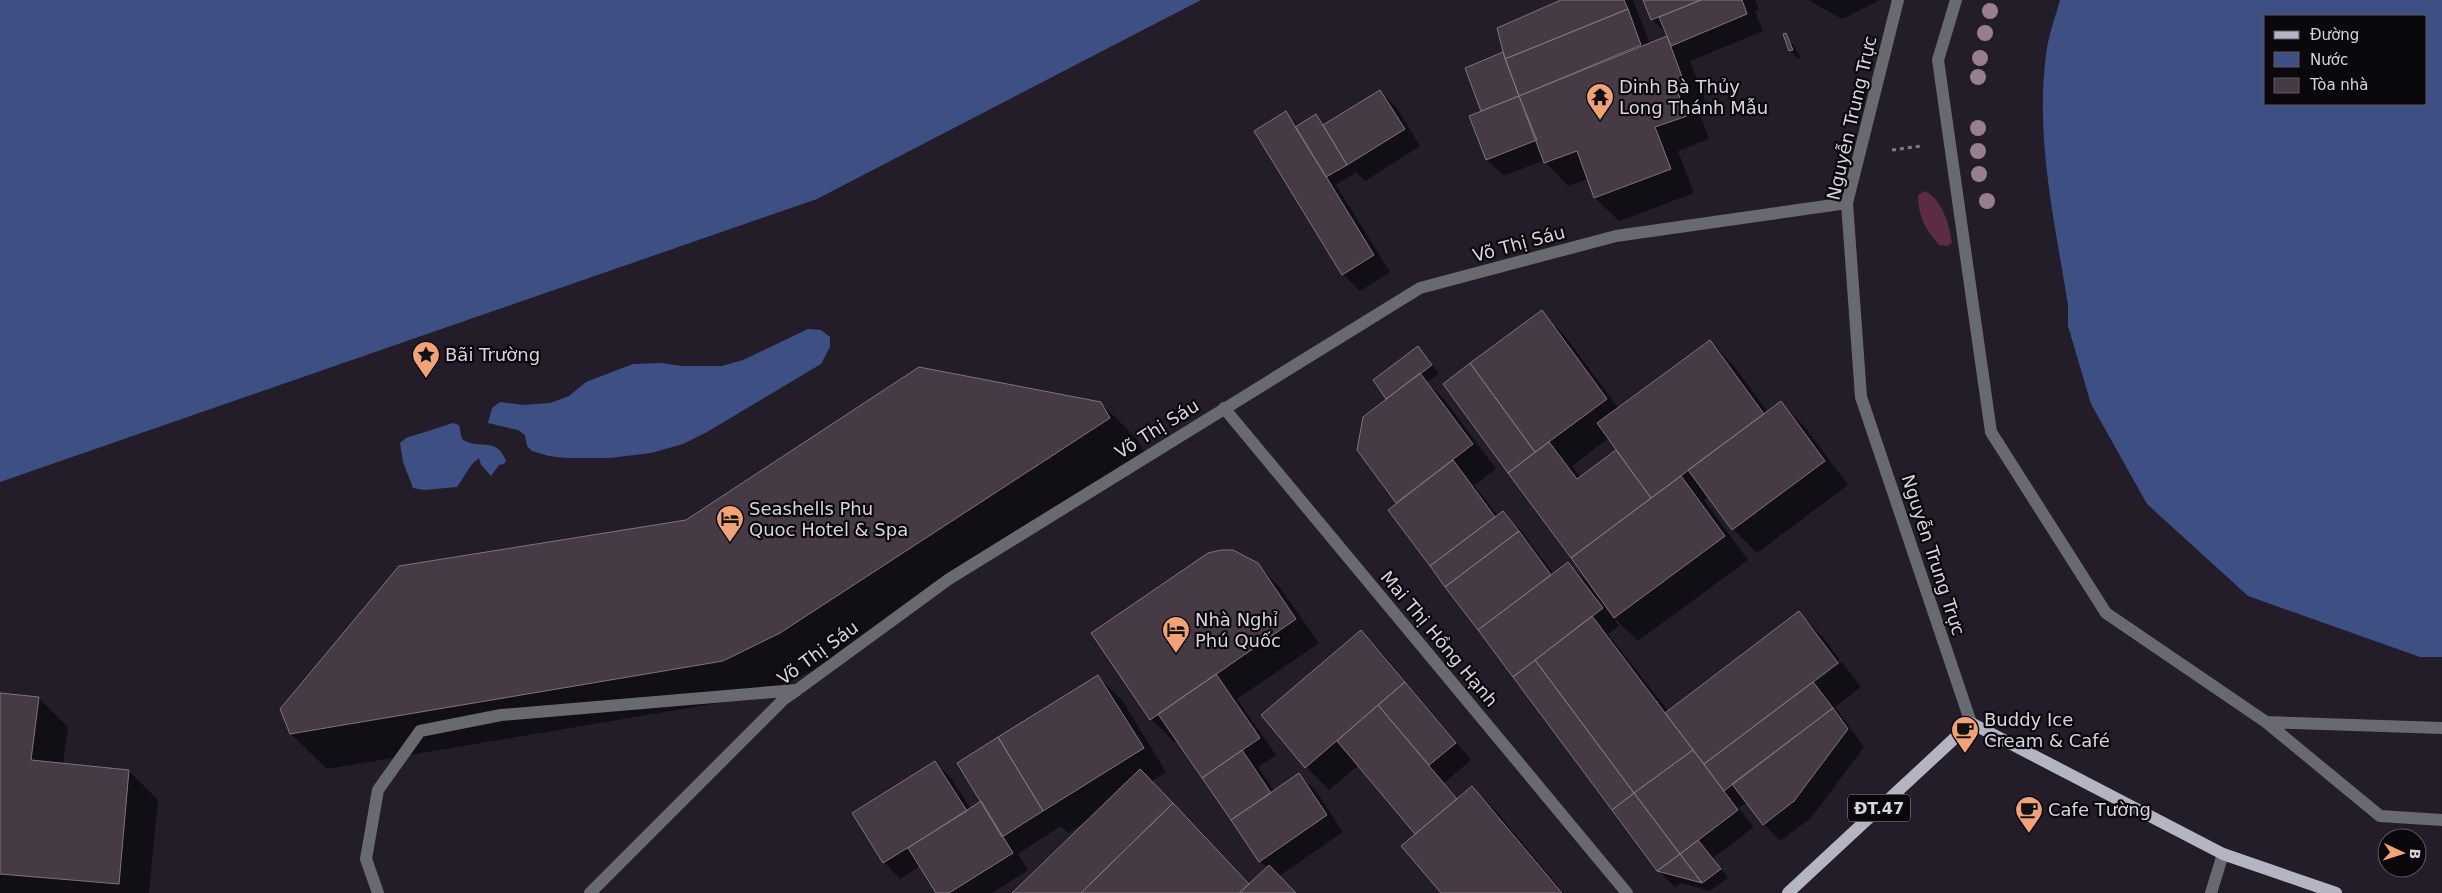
<svg xmlns="http://www.w3.org/2000/svg" width="2442" height="893" viewBox="0 0 2442 893" font-family="'DejaVu Sans',sans-serif">
	<rect width="100%" height="100%" fill="#231c29"/>
	<!-- green -->
	<path fill="#5c2b45" d="M 1925,191 C 1943,200 1949,225 1952,243 L 1947,246 L 1939,245 C 1925,229 1918,216 1918,195 Z"/>
	<!-- water -->
	<path fill="#3e4f84" fill-rule="evenodd" d="M 0,0 L 1201,0 L 817,199 L 0,482 Z
		M 2060,0 L 2442,0 L 2442,657 L 2420,657 L 2248,596 L 2147,504 L 2091,404 L 2068,326 L 2068,305 C 2055,223 2035,139 2046,55 C 2048,37 2055,18 2060,0 ZM 2426,16 L 2426,104 L 2266,104 L 2266,16 Z
		M 808,329 L 821,330 L 830,337 L 830,347 L 821,364 L 707,432 L 683,444 L 651,453 L 610,458 L 565,458 L 549,456 L 532,451 L 527,446 L 525,435 L 518,430 L 488,423 L 492,408 L 500,402 L 523,405 L 550,403 L 569,396 L 586,382 L 633,364 L 662,363 L 682,366 L 722,366 L 743,360 Z
		M 453,423 L 459,425 L 462,439 C 478,451 496,435 506,461 L 504,464 L 499,465 L 491,476 L 481,465 L 479,458 L 472,464 L 457,487 L 424,490 L 413,488 L 403,462 L 400,443 L 406,438 Z"/>
	<!-- shadow -->
	<path fill="#0007" fill-rule="evenodd" d="M 1565,0 L 1633,0 L 1650,44 L 1668,36 L 1652,19 L 1645,0 L 1755,0 L 1759,9 L 1755,11 L 1763,31 L 1690,61 L 1708,108 L 1699,112 L 1709,139 L 1678,151 L 1694,193 L 1619,221 L 1595,198 L 1588,179 L 1568,186 L 1544,160 L 1504,176 L 1487,160 L 1470,117 L 1484,111 L 1503,54 L 1508,59 L 1498,28 Z
		M 1808,0 L 1880,0 L 1842,19 Z
		M 1784,35 L 1793,44 L 1801,58 L 1798,59 L 1790,51 Z
		M 1380,91 L 1397,108 L 1420,146 L 1365,181 L 1356,172 L 1336,185 L 1390,272 L 1360,291 L 1343,274 L 1285,112 L 1299,126 L 1316,116 L 1325,126 Z
		M 1541,312 L 1565,336 L 1619,409 L 1710,341 L 1733,365 L 1768,412 L 1781,403 L 1804,426 L 1848,485 L 1757,553 L 1733,529 L 1709,496 L 1704,500 L 1748,560 L 1638,641 L 1612,616 L 1619,626 L 1608,634 L 1669,712 L 1799,613 L 1823,637 L 1840,660 L 1811,682 L 1813,684 L 1842,662 L 1861,687 L 1835,707 L 1864,747 L 1811,818 L 1780,841 L 1764,824 L 1747,802 L 1739,808 L 1754,827 L 1713,858 L 1728,878 L 1710,891 L 1681,883 L 1675,887 L 1658,870 L 1389,510 L 1398,503 L 1358,449 L 1388,399 L 1375,380 L 1418,347 L 1439,374 L 1427,382 L 1444,399 L 1496,469 L 1474,485 L 1498,516 L 1503,512 L 1520,529 L 1554,574 L 1568,563 L 1588,583 L 1444,385 ZM 1609,438 L 1618,451 L 1581,478 L 1572,466 Z
		M 1101,403 L 1137,439 L 1145,454 L 816,669 L 759,696 L 327,769 L 291,734 L 686,521 Z
		M 1257,564 L 1281,589 L 1319,643 L 1237,699 L 1276,755 L 1258,767 L 1275,792 L 1299,775 L 1316,791 L 1343,832 L 1279,876 L 1295,893 L 1014,893 L 1083,824 L 1068,833 L 1061,826 L 1018,854 L 1028,870 L 992,893 L 937,893 L 920,866 L 900,879 L 884,862 L 935,762 L 952,779 L 971,809 L 982,802 L 1098,677 L 1122,700 L 1166,772 L 1151,782 L 1250,885 L 1267,868 L 1260,861 L 1177,740 L 1174,742 L 1151,719 Z
		M 1361,632 L 1384,655 L 1471,760 L 1444,783 L 1458,799 L 1472,788 L 1496,811 L 1564,893 L 1443,893 L 1417,834 L 1359,765 L 1329,790 L 1306,767 Z
		M 0,694 L 39,698 L 68,727 L 63,764 L 129,771 L 158,800 L 149,893 L 0,893 Z"/>
	<!-- building -->
	<path fill="#463a45" stroke="#80737f" d="M 1561,0 L 1624,0 L 1628,9 L 1505,59 L 1497,28 Z
		M 1643,0 L 1701,0 L 1651,20 Z
		M 1701,0 L 1742,0 L 1747,14 L 1671,46 L 1659,17 Z
		M 1628,9 L 1641,45 L 1519,96 L 1505,59 Z
		M 1786,33 L 1793,50 L 1789,51 L 1783,34 Z
		M 1667,36 L 1685,85 L 1676,88 L 1687,116 L 1655,127 L 1671,169 L 1594,198 L 1577,151 L 1544,163 L 1519,96 Z
		M 1503,52 L 1519,96 L 1481,111 L 1465,68 Z
		M 1380,90 L 1405,129 L 1347,165 L 1323,125 Z
		M 1519,96 L 1537,140 L 1486,160 L 1469,116 Z
		M 1286,111 L 1374,255 L 1342,275 L 1254,131 Z
		M 1316,114 L 1347,165 L 1326,177 L 1295,127 Z
		M 1542,310 L 1607,399 L 1535,452 L 1470,363 Z
		M 1710,340 L 1764,414 L 1651,498 L 1597,423 Z
		M 1418,346 L 1432,365 L 1386,399 L 1373,380 Z
		M 1470,363 L 1535,452 L 1508,473 L 1443,384 Z
		M 919,367 L 1101,402 L 1110,418 L 780,633 L 723,661 L 290,734 L 280,709 L 399,566 L 686,520 Z
		M 1420,373 L 1473,444 L 1396,503 L 1357,450 L 1363,417 Z
		M 1781,401 L 1825,461 L 1732,530 L 1688,470 Z
		M 1549,442 L 1577,479 L 1616,450 L 1651,498 L 1571,558 L 1508,473 Z
		M 1453,460 L 1495,517 L 1430,566 L 1388,510 Z
		M 1681,476 L 1725,536 L 1614,618 L 1571,558 Z
		M 1503,511 L 1519,531 L 1445,587 L 1430,566 Z
		M 1519,531 L 1551,575 L 1478,630 L 1445,587 Z
		M 1221,550 L 1233,550 L 1258,563 L 1296,619 L 1150,720 L 1091,633 L 1208,553 Z
		M 1568,562 L 1603,608 L 1513,677 L 1478,630 Z
		M 1799,611 L 1838,663 L 1704,764 L 1665,713 Z
		M 1592,616 L 1693,750 L 1634,793 L 1535,660 Z
		M 1361,630 L 1405,682 L 1305,768 L 1261,715 Z
		M 1535,660 L 1634,793 L 1612,810 L 1513,677 Z
		M 1216,674 L 1260,738 L 1202,778 L 1158,714 Z
		M 1098,675 L 1144,748 L 1043,811 L 998,737 Z
		M 1405,682 L 1456,743 L 1429,765 L 1378,705 Z
		M 1813,682 L 1833,708 L 1724,791 L 1704,764 Z
		M 0,693 L 39,697 L 31,760 L 129,770 L 119,884 L 0,874 Z
		M 1378,705 L 1457,799 L 1415,834 L 1337,741 Z
		M 1833,708 L 1848,729 L 1794,801 L 1763,825 L 1732,784 Z
		M 998,737 L 1043,811 L 1002,837 L 957,763 Z
		M 1242,750 L 1271,793 L 1231,820 L 1202,778 Z
		M 1693,750 L 1738,810 L 1680,854 L 1634,793 Z
		M 935,761 L 967,811 L 883,863 L 852,813 Z
		M 1140,769 L 1173,803 L 1081,893 L 1012,893 Z
		M 1299,773 L 1327,815 L 1259,862 L 1231,820 Z
		M 1472,786 L 1562,893 L 1441,893 L 1401,846 Z
		M 1634,793 L 1680,854 L 1657,871 L 1612,810 Z
		M 981,801 L 1013,853 L 949,893 L 936,893 L 908,848 Z
		M 1173,803 L 1249,884 L 1239,893 L 1081,893 Z
		M 1698,840 L 1721,869 L 1702,883 L 1680,854 Z
		M 1680,854 L 1702,883 L 1657,871 Z
		M 1269,865 L 1296,893 L 1239,893 L 1249,884 Z"/>
	<g fill="none" stroke-linecap="round" stroke-linejoin="round">
		<!-- path -->
		<path stroke="#807a85" stroke-width="3" stroke-dasharray="4 4" stroke-linecap="butt" d="M 1892,150 L 1921,146"/>
		<!-- minor -->
		<path stroke="#696970" stroke-width="12" d="M 1898,0 L 1847,203 L 1861,397 L 1971,723
			M 1956,0 L 1938,60 L 1991,432 L 2106,613 L 2266,722 L 2442,728
			M 1224,408 L 1627,893
			M 2266,722 L 2380,816 L 2442,820
			M 378,893 L 366,859 L 378,790 L 420,731 L 501,715 L 796,690
			M 590,893 L 784,699 L 797,690 L 949,579 L 1420,288 L 1616,236 L 1847,203
			M 2211,893 L 2223,854"/>
		<!-- major -->
		<path stroke="#b5b4c3" stroke-width="12" d="M 1788,893 L 1971,723 L 2223,854 L 2336,893"/>
	</g>
	<!-- trees -->
	<g fill="#977f8f">
		<circle cx="1990" cy="11" r="8"/>
		<circle cx="1985" cy="33" r="8"/>
		<circle cx="1980" cy="58" r="8"/>
		<circle cx="1978" cy="77" r="8"/>
		<circle cx="1978" cy="128" r="8"/>
		<circle cx="1978" cy="151" r="8"/>
		<circle cx="1979" cy="174" r="8"/>
		<circle cx="1987" cy="201" r="8"/>
	</g>
	<!-- icons -->
	<defs>
		<symbol id="temple-pin" viewBox="-11 -11 22 30"><path d="M0 17L-7.5 6A9.5 9.5 0 1 1 7.5 6Z" fill="#f0a279" stroke="#0b080d"/><path d="M0-6L5-2H3V0L6.5 2.5H4V6H1.5V3h-3V6H-4V2.5H-6.5L-3 0V-2H-5Z" fill="#111"/></symbol>
		<symbol id="sight-pin" viewBox="-11 -11 22 30"><path d="M0 17L-7.5 6A9.5 9.5 0 1 1 7.5 6Z" fill="#f0a279" stroke="#0b080d"/><path d="M0-6L1.8-2.2L6-1.7L2.9 1.2L3.7 5.4L0 3.3L-3.7 5.4L-2.9 1.2L-6-1.7L-1.8-2.2Z" fill="#111"/></symbol>
		<symbol id="hotel-pin" viewBox="-11 -11 22 30"><path d="M0 17L-7.5 6A9.5 9.5 0 1 1 7.5 6Z" fill="#f0a279" stroke="#0b080d"/><path d="M-6-4.5h1.5V1H6V5H4.5V3h-9V5H-6ZM-4 0a1.8 1.8 0 1 1 3.6 0ZM.5 0V-2.5h3Q6-2.5 6 0Z" fill="#111"/></symbol>
		<symbol id="cafe-pin" viewBox="-11 -11 22 30"><path d="M0 17L-7.5 6A9.5 9.5 0 1 1 7.5 6Z" fill="#f0a279" stroke="#0b080d"/><path d="M-5.5-4.5H6V0H3Q3 3.5 0 3.5H-2.5Q-5.5 3.5-5.5 0ZM3-3.2v2h1.7v-2ZM-6 4.5H4V6H-6Z" fill="#111"/></symbol>
	</defs>
	<g fill-rule="evenodd">
		<use href="#temple-pin" x="1584" y="81" width="32" height="43"/>
		<use href="#sight-pin" x="410" y="339" width="32" height="43"/>
		<use href="#hotel-pin" x="714" y="503" width="32" height="43"/>
		<use href="#hotel-pin" x="1160" y="614" width="32" height="43"/>
		<use href="#cafe-pin" x="1949" y="714" width="32" height="43"/>
		<use href="#cafe-pin" x="2013" y="794" width="32" height="43"/>
	</g>
	<g text-anchor="middle" stroke-width="4.5" stroke-linejoin="round" paint-order="stroke">
		<!-- shield labels -->
		<rect fill="#0b080d" stroke="#9a979e" stroke-width="1" x="1848" y="794.5" width="62" height="27" rx="4"/>
		<g font-size="16" font-weight="bold" fill="#d8d4dc">
			<text x="1879" y="814">ĐT.47</text>
		</g>
		<!-- poi labels -->
		<g font-size="18" fill="#d8d4dc" stroke="#0b080d" text-anchor="start">
			<text x="1619" y="93">Dinh Bà Thủy<tspan x="1619" dy="21">Long Thánh Mẫu</tspan></text>
			<text x="445" y="361">Bãi Trường</text>
			<text x="749" y="515">Seashells Phu<tspan x="749" dy="21">Quoc Hotel &amp; Spa</tspan></text>
			<text x="1195" y="626">Nhà Nghỉ<tspan x="1195" dy="21">Phú Quốc</tspan></text>
			<text x="1984" y="726">Buddy Ice<tspan x="1984" dy="21">Cream &amp; Café</tspan></text>
			<text x="2048" y="816">Cafe Tường</text>
		</g>
		<!-- street labels -->
		<g font-size="18" fill="#d8d4dc" stroke="#0b080d">
			<text transform="translate(1852 118) rotate(-77)" y="6">Nguyễn Trung Trực</text>
			<text transform="translate(1519 244) rotate(-15)" y="6">Võ Thị Sáu</text>
			<text transform="translate(1157 429) rotate(-32)" y="6">Võ Thị Sáu</text>
			<text transform="translate(1933 555) rotate(72)" y="6">Nguyễn Trung Trực</text>
			<text transform="translate(1439 639) rotate(50)" y="6">Mai Thị Hồng Hạnh</text>
			<text transform="translate(818 653) rotate(-36)" y="6">Võ Thị Sáu</text>
		</g>
	</g>
	<!-- legend -->
	<rect x="2264" y="15" width="162" height="90" fill="#0b080d" stroke="#5d5a60"/>
	<rect x="2274" y="31" width="25" height="8" fill="#b5b4c3" stroke="#5d5a60"/>
	<text x="2310" y="40" font-size="15" fill="#d8d4dc">Đường</text>
	<rect x="2274" y="52" width="25" height="15" fill="#3e4f84" stroke="#5d5a60"/>
	<text x="2310" y="65" font-size="15" fill="#d8d4dc">Nước</text>
	<rect x="2274" y="78" width="25" height="15" fill="#463a45" stroke="#5d5a60"/>
	<text x="2310" y="90" font-size="15" fill="#d8d4dc">Tòa nhà</text>
	<!-- north arrow -->
	<g transform="translate(2402 853) rotate(94)"><circle r="24" fill="#0b080d" stroke="#5d5a60"/>
	<path d="M0-4L9 19L0 12L-9 19Z" fill="#f0a279"/>
	<text y="-8" font-size="14" font-weight="bold" text-anchor="middle" fill="#d8d4dc">B</text>
	</g>
</svg>
